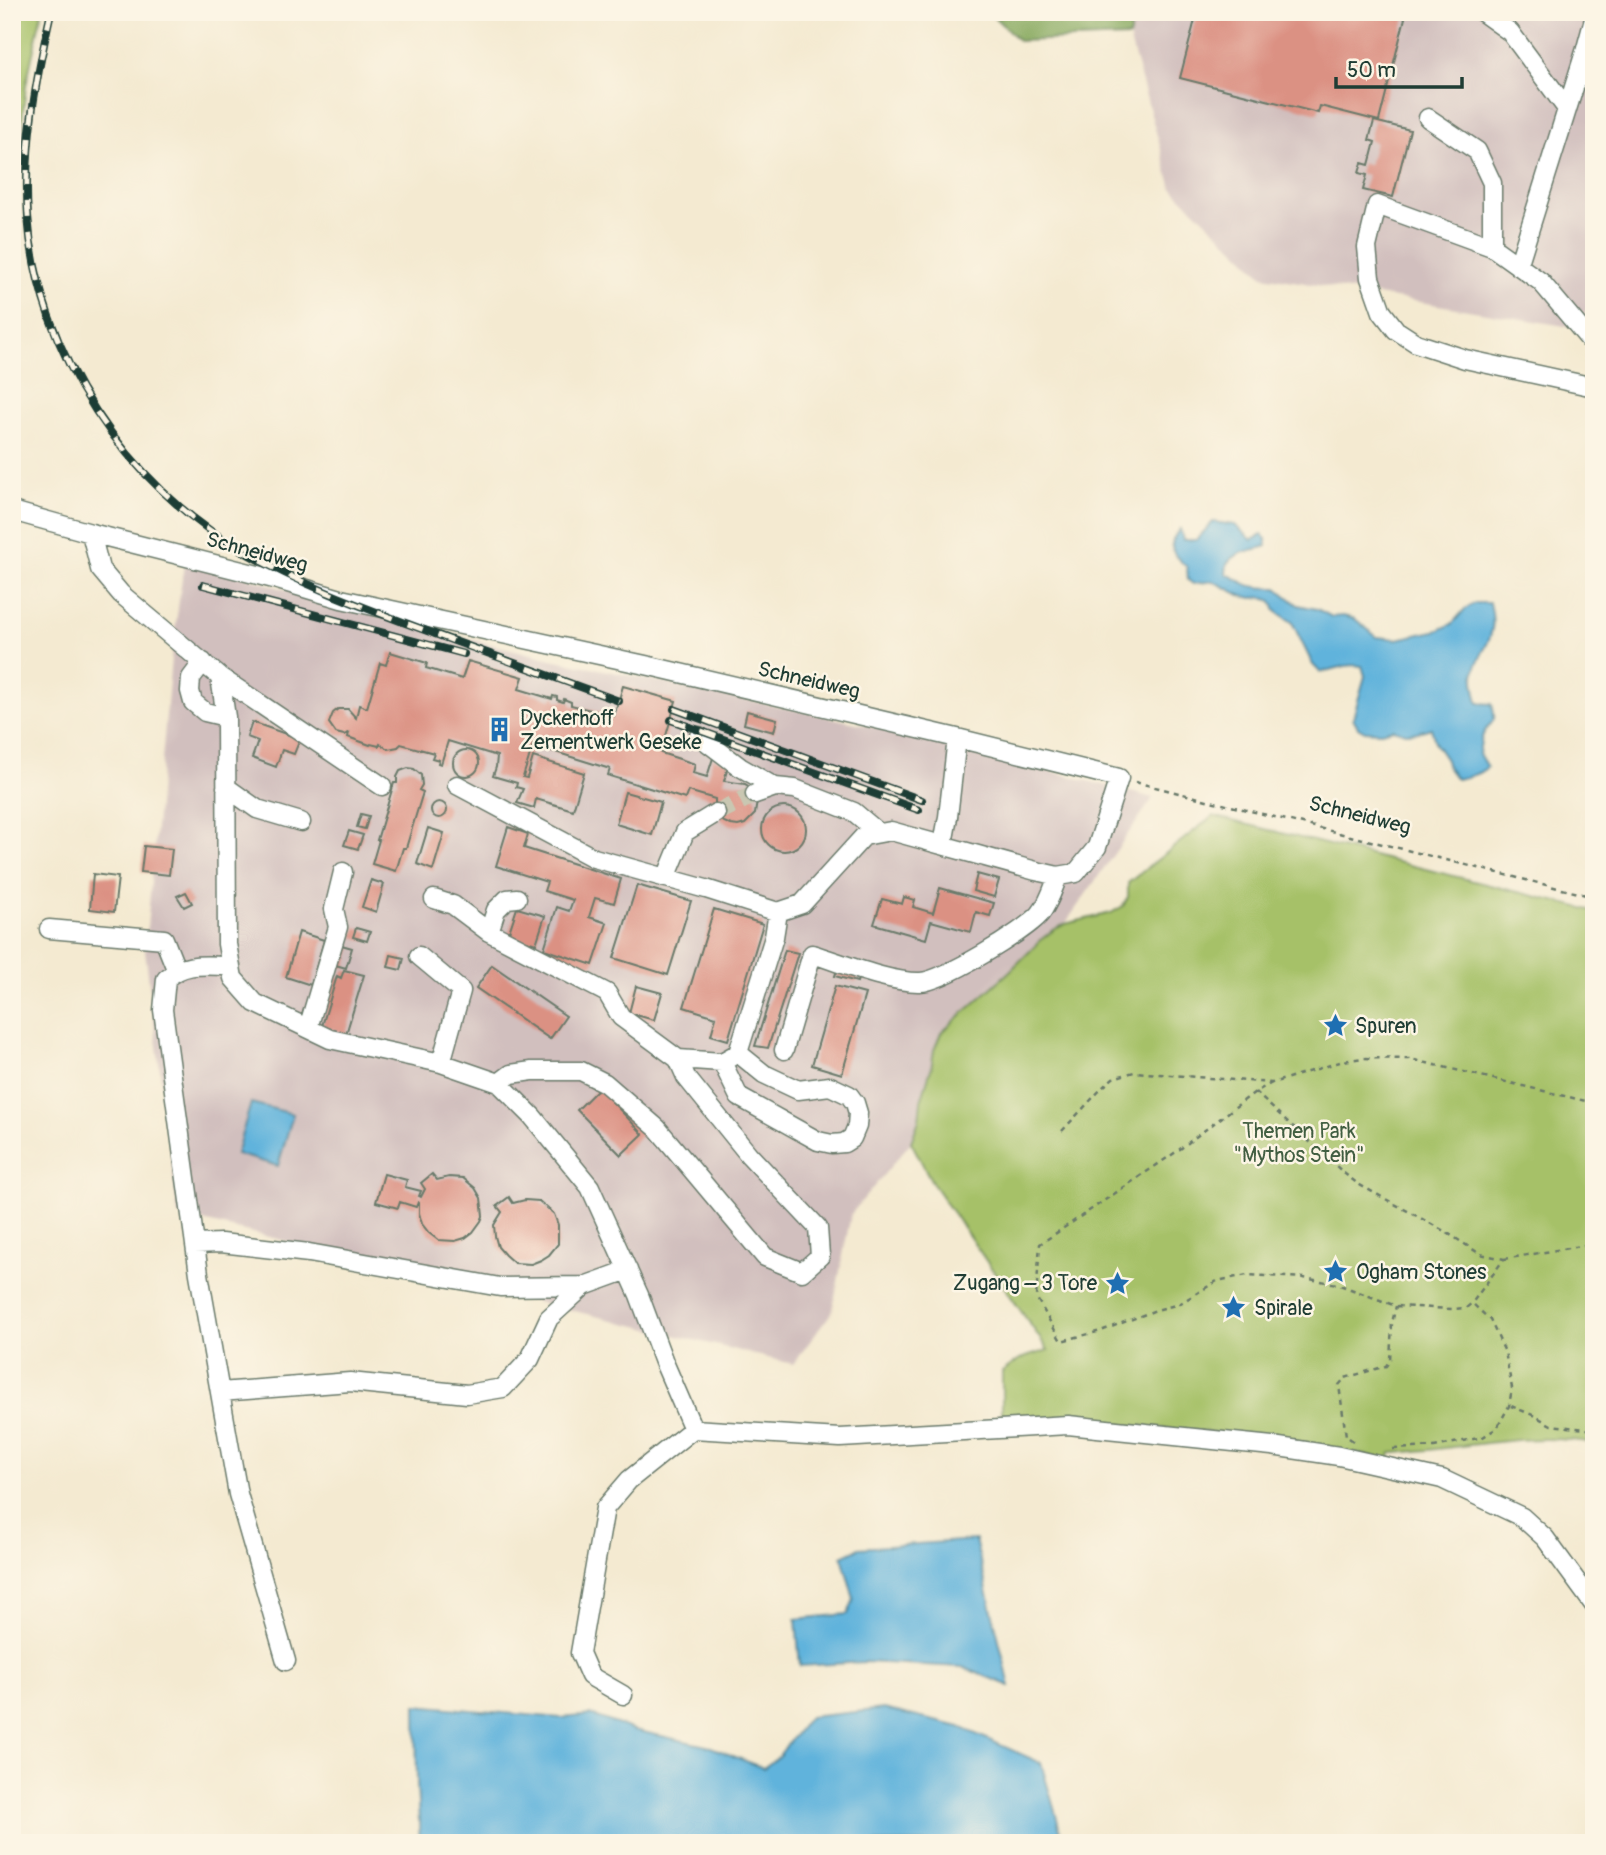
<svg xmlns="http://www.w3.org/2000/svg" width="1606" height="1855" viewBox="0 0 1606 1855" font-family="Pangolin,sans-serif">
	<rect width="100%" height="100%" fill="#fcf5e5"/>
	<filter id="ink" filterUnits="userSpaceOnUse"><feTurbulence type="fractalNoise" baseFrequency=".0143" numOctaves="2"/><feDisplacementMap in="SourceGraphic" scale="14" xChannelSelector="R" yChannelSelector="G"/><feConvolveMatrix kernelMatrix="1 2 1 2 8 2 1 2 1" color-interpolation-filters="sRGB"/></filter>
	<filter id="wash" filterUnits="userSpaceOnUse"><feTurbulence type="fractalNoise" baseFrequency=".00686" numOctaves="4" result="noise"/><feDisplacementMap in="SourceGraphic" scale="28" xChannelSelector="R" yChannelSelector="G"/><feGaussianBlur stdDeviation="1.57" result="paint"/><feColorMatrix in="noise" values="0 0 0 0 0 0 0 0 0 0 0 0 0 0 0 0 0 1.4 0 .05"/><feComposite in="paint" operator="in"/></filter>
	<g filter="url(#wash)">
		<rect width="100%" height="100%" fill="#f4ead1"/>
		<!-- industrial -->
		<path fill="#d1bfbe" d="M 1135,12 L 1594,12 L 1594,297 L 1577,328 L 1263,276 L 1172,188 L 1129,37 Z
			M 185,557 L 336,606 L 551,659 L 909,734 L 1153,798 L 1065,924 L 1043,938 L 934,1050 L 931,1069 L 921,1101 L 919,1120 L 911,1142 L 851,1214 L 832,1312 L 793,1364 L 178,1215 L 145,950 L 171,659 Z"/>
		<!-- green -->
		<path fill="#a6c167" stroke="#627f4e" stroke-width="2" d="M 12,12 L 42,12 L 26,85 L 19,149 L 12,184 Z
			M 1213,816 L 1594,911 L 1594,1443 C 1526,1431 1459,1450 1391,1453 L 1389,1460 L 1270,1437 L 1112,1424 L 1002,1424 L 1002,1372 L 1020,1359 L 1048,1350 L 933,1184 L 911,1142 L 919,1120 L 921,1101 L 931,1069 L 934,1050 L 941,1033 L 1010,971 L 1043,938 L 1055,929 L 1065,924 L 1111,913 L 1123,906 L 1128,897 L 1128,883 Z"/>
		<!-- forest -->
		<path fill="#84a75c" stroke="#527248" stroke-width="2" d="M 989,12 L 1135,12 L 1129,37 L 1019,41 Z"/>
		<!-- water -->
		<path fill="#60b3dc" stroke="#407888" stroke-width="2" d="M 1213,522 L 1235,525 L 1252,540 L 1262,535 L 1266,539 L 1267,546 C 1251,551 1240,550 1227,563 L 1226,574 C 1233,576 1236,579 1242,582 C 1252,588 1265,588 1277,588 L 1298,605 L 1317,609 L 1332,617 L 1343,616 L 1355,619 L 1377,637 L 1397,639 L 1439,630 L 1452,624 L 1465,609 L 1475,603 L 1490,603 C 1494,618 1494,631 1486,646 C 1481,656 1475,664 1474,676 C 1473,684 1477,695 1478,703 L 1492,704 C 1496,722 1495,718 1485,731 C 1481,736 1480,747 1479,754 L 1487,767 C 1479,775 1467,777 1456,779 L 1448,768 L 1446,760 L 1436,745 L 1431,728 L 1418,732 L 1406,733 L 1393,729 L 1381,732 L 1365,731 L 1358,727 L 1353,718 L 1365,676 L 1362,666 C 1342,663 1338,670 1320,672 L 1313,665 L 1292,622 L 1276,611 L 1272,601 L 1261,597 L 1253,598 L 1242,596 L 1213,581 L 1193,584 L 1188,580 L 1187,567 C 1172,555 1166,545 1180,529 L 1183,540 L 1196,540 Z
			M 251,1103 L 293,1114 L 278,1166 L 236,1154 Z
			M 975,1540 L 1010,1686 L 962,1667 L 865,1662 L 800,1666 L 796,1619 L 848,1614 L 854,1599 L 842,1556 L 859,1548 Z
			M 416,1705 L 561,1718 L 591,1715 L 634,1730 L 711,1747 L 763,1768 L 777,1758 L 809,1717 L 884,1709 L 960,1727 L 1041,1763 L 1064,1843 L 420,1843 L 417,1783 Z"/>
		<g id="blocks">
			<!-- building -->
			<path fill="#db9183" d="M 1197,12 L 1397,12 L 1406,14 L 1379,121 L 1320,106 L 1318,113 L 1180,78 Z
				M 1374,121 L 1410,130 L 1393,197 L 1363,190 L 1367,175 L 1359,173 L 1362,163 L 1369,165 L 1375,142 L 1369,140 Z
				M 390,652 L 427,663 L 426,668 L 462,679 L 468,661 L 523,677 L 519,689 L 552,699 L 553,696 L 557,697 L 557,700 L 563,702 L 564,699 L 571,702 L 571,705 L 614,716 L 623,686 L 676,701 L 661,753 L 695,764 L 693,773 L 707,777 L 713,758 L 729,763 L 724,781 L 745,784 L 751,788 L 757,801 L 755,814 L 745,824 L 738,826 L 731,825 L 724,822 L 719,817 L 715,811 L 715,799 L 688,791 L 685,799 L 610,776 L 608,775 L 610,769 L 533,745 L 523,777 L 527,778 L 533,757 L 584,773 L 573,810 L 536,799 L 534,808 L 517,803 L 523,789 L 516,787 L 517,783 L 493,776 L 496,767 L 497,756 L 448,741 L 441,764 L 438,763 L 439,760 L 432,758 L 434,753 L 401,744 L 398,747 L 388,749 L 380,744 L 379,746 L 371,744 L 370,745 L 348,737 L 349,733 L 344,735 L 336,733 L 329,723 L 333,713 L 338,709 L 348,709 L 356,718 L 359,705 L 367,708 L 380,663 L 386,665 Z
				M 747,711 L 777,719 L 774,732 L 744,724 Z
				M 252,722 L 300,739 L 294,754 L 282,750 L 276,767 L 252,758 L 258,741 L 247,737 Z
				M453 763a13 13 0 1 1 26 0a13 13 0 1 1-26 0Z
				M 408,768 L 414,769 L 421,775 L 422,785 L 419,790 L 423,792 L 406,848 L 403,848 L 396,871 L 372,864 L 379,840 L 377,840 L 394,783 L 397,783 L 397,777 L 400,771 Z
				M 625,792 L 661,802 L 652,835 L 616,824 Z
				M431 810a8 8 0 1 1 16 0a8 8 0 1 1-16 0Z
				M762 829a22 22 0 1 1 44 0a22 22 0 1 1-44 0Z
				M 361,814 L 369,816 L 365,829 L 357,827 Z
				M 508,827 L 528,834 L 524,848 L 621,879 L 614,903 L 595,898 L 589,917 L 607,923 L 593,965 L 544,949 L 557,907 L 569,911 L 573,900 L 544,891 L 547,882 L 496,866 Z
				M 428,828 L 444,833 L 433,870 L 417,864 Z
				M 349,831 L 363,835 L 358,849 L 344,845 Z
				M 144,846 L 172,849 L 169,875 L 141,872 Z
				M 93,874 L 118,877 L 114,912 L 90,909 Z
				M 977,874 L 999,880 L 994,897 L 973,891 Z
				M 371,880 L 384,884 L 376,912 L 362,907 Z
				M 637,885 L 691,901 L 668,975 L 614,958 Z
				M 940,888 L 994,903 L 990,916 L 976,912 L 971,932 L 931,921 L 926,939 L 874,924 L 882,899 L 902,904 L 904,897 L 915,900 L 913,907 L 933,913 Z
				M 186,892 L 192,903 L 184,907 L 177,896 Z
				M 517,908 L 545,916 L 536,944 L 508,935 Z
				M 714,909 L 763,924 L 728,1040 L 711,1035 L 716,1017 L 684,1007 Z
				M 356,928 L 370,932 L 367,941 L 353,937 Z
				M 299,932 L 324,940 L 311,985 L 286,977 Z
				M 338,944 L 352,948 L 346,968 L 332,964 Z
				M 785,950 L 798,953 L 768,1048 L 755,1046 Z
				M 391,955 L 404,958 L 401,970 L 388,967 Z
				M 492,965 L 566,1016 L 550,1039 L 476,988 Z
				M 344,970 L 364,975 L 346,1034 L 322,1026 L 337,976 L 341,978 Z
				M 837,970 L 859,976 L 857,982 L 835,976 Z
				M 636,986 L 662,993 L 654,1020 L 629,1013 Z
				M 835,986 L 865,994 L 842,1074 L 812,1065 Z
				M 599,1088 L 643,1134 L 621,1155 L 577,1110 Z
				M 384,1174 L 407,1180 L 405,1187 L 421,1191 L 419,1196 L 421,1197 L 425,1189 L 421,1183 L 432,1174 L 437,1180 L 449,1177 L 463,1178 L 475,1188 L 481,1198 L 483,1216 L 481,1221 L 473,1232 L 465,1238 L 455,1241 L 438,1240 L 429,1233 L 422,1224 L 419,1213 L 419,1203 L 418,1202 L 416,1207 L 400,1202 L 398,1208 L 376,1202 Z
				M 509,1197 L 513,1203 L 525,1200 L 539,1201 L 554,1214 L 558,1225 L 558,1244 L 549,1255 L 541,1260 L 531,1264 L 514,1263 L 505,1255 L 498,1247 L 495,1236 L 494,1225 L 502,1212 L 497,1206 Z"/>
		</g>
	</g>
	<g filter="url(#ink)">
		<use href="#blocks" fill-opacity="0" stroke="#6a7a6b" stroke-width="2"/>
		<g fill="none" stroke-linecap="round" stroke-linejoin="round">
			<!-- minor-tunnel -->
			<path stroke="#c9c7b2" stroke-width="18" stroke-dasharray="18 9" stroke-linecap="butt" d="M 716,813 L 755,794"/>
			<defs>
				<path id="minor" d="M 1482,12 L 1510,32 L 1567,109
					M 1428,118 L 1477,151 L 1492,183 L 1492,247
					M 1518,266 L 1585,52 L 1594,19
					M 1594,345 L 1541,282 L 1492,247 L 1377,205 L 1367,247 L 1370,278 L 1382,312 L 1396,330 L 1416,343 L 1465,359 L 1594,387
					M 12,511 L 91,533 L 274,579 L 341,599 L 650,666 L 957,738 L 1119,778 L 1097,847 L 1076,873 L 1058,876 L 1036,871 L 891,831 L 864,836 L 802,904 L 778,912 L 706,889 L 594,858 L 457,785
					M 91,533 L 100,569 L 121,594 L 220,677 L 226,717 L 227,944 L 233,978 L 255,1003 L 330,1039 L 441,1063 L 499,1083 L 532,1116 L 590,1187 L 639,1295 L 664,1362 L 693,1429 L 840,1438 L 1068,1425 L 1272,1446 L 1339,1456 L 1442,1479 L 1522,1517 L 1545,1538 L 1594,1605
					M 203,662 L 191,678 L 190,691 L 193,702 L 205,712 L 226,717
					M 220,677 L 382,786
					M 699,736 L 740,767 L 775,787
					M 226,787 L 257,809 L 301,822
					M 755,794 L 775,787 L 795,789 L 854,812 L 879,833
					M 943,844 L 948,817 L 957,738
					M 666,878 L 685,832 L 716,813
					M 434,899 L 453,905 L 489,932 L 607,993 L 621,1017 L 678,1059 L 686,1077 L 749,1155 L 818,1228 L 820,1256 L 802,1272 L 765,1257 L 657,1128 L 605,1083 L 581,1071 L 532,1071 L 511,1074 L 499,1083
					M 49,929 L 164,939 L 176,969
					M 489,932 L 496,910 L 507,899 L 517,898
					M 419,956 L 461,991 L 441,1063
					M 231,966 C 206,966 185,961 166,979 L 163,1010 L 199,1274 L 238,1494 L 286,1661
					M 308,1028 L 338,927 L 334,909 L 343,872
					M 784,1050 L 812,954 C 842,963 890,983 920,982 C 942,982 1025,931 1040,914 C 1049,903 1053,889 1058,876
					M 738,1053 L 722,1062 L 739,1097 L 818,1141 L 832,1144 L 844,1143 L 852,1138 L 857,1126 L 858,1113 L 855,1103 L 849,1095 L 830,1086 L 798,1090 L 764,1074 L 738,1053 L 774,937 L 778,912
					M 678,1059 L 722,1062
					M 195,1244 L 221,1243 L 309,1253 L 500,1287 L 584,1286
					M 220,1392 L 350,1382 L 467,1394 L 503,1388 L 530,1359 L 549,1318 L 584,1286 L 628,1270
					M 623,1695 L 590,1676 L 580,1653 L 605,1508 L 629,1480 L 693,1429"/>
			</defs>
			<!-- minor casing -->
			<use href="#minor" stroke="#6a7a6b" stroke-width="21"/>
			<!-- path -->
			<path stroke="#6a7a6b" stroke-width="2.5" stroke-dasharray="5 5" stroke-linecap="butt" d="M 1135,782 L 1594,897
				M 1255,1092 L 1345,1174 L 1358,1184 L 1446,1232 L 1480,1254 L 1504,1259 L 1472,1303 L 1466,1308 L 1453,1309 L 1396,1306 L 1337,1284 L 1304,1278 L 1247,1275 L 1217,1281 L 1179,1304 L 1156,1310 L 1101,1331 L 1061,1341 L 1036,1297 L 1040,1244 L 1176,1152 L 1255,1092 L 1272,1083
				M 1062,1131 L 1103,1087 L 1113,1078 L 1134,1072 L 1272,1083 L 1343,1061 L 1363,1058 L 1410,1059 L 1594,1103
				M 1504,1259 L 1586,1245 L 1594,1245
				M 1511,1406 L 1535,1416 L 1551,1425 L 1594,1430
				M 1353,1441 L 1346,1436 L 1339,1385 L 1345,1378 L 1386,1366 L 1390,1360 L 1392,1323 L 1396,1306
				M 1393,1449 L 1434,1447 L 1483,1437 L 1497,1428 L 1509,1406 L 1512,1388 L 1505,1352 L 1490,1320 L 1472,1303"/>
			<!-- minor -->
			<use href="#minor" stroke="#fff" stroke-width="18"/>
			<defs>
				<path id="rail" d="M 51,12 C 36,79 23,147 28,216 C 37,352 127,487 246,553 C 306,587 371,610 435,634 C 497,657 558,679 619,701
					M 86,13 L 86,12
					M 203,585 L 464,654
					M 674,709 L 922,800
					M 671,720 L 919,810"/>
			</defs>
			<!-- rail casing -->
			<use href="#rail" stroke="#1f3d34" stroke-width="8"/>
			<!-- rail -->
			<use href="#rail" stroke="#fcf5e5" stroke-width="5" stroke-dasharray="16" stroke-linecap="butt"/>
		</g>
	</g>
	<!-- icons -->
	<defs>
		<symbol id="building-bare" viewBox="-9 -9 18 18"><path d="M-4-6H4V6H1V3H-1V6H-4ZM-2.5-4.3h1.7v1.8h-1.7ZM.8-4.3h1.7v1.8H.8ZM-2.5-1h1.7V.8h-1.7ZM.8-1h1.7V.8H.8Z" fill="#1f6fb2" stroke="#fcf5e5" stroke-width="2.5" paint-order="stroke"/></symbol>
		<symbol id="sight-bare" viewBox="-9 -9 18 18"><path d="M0-6L1.8-2.2L6-1.7L2.9 1.2L3.7 5.4L0 3.3L-3.7 5.4L-2.9 1.2L-6-1.7L-1.8-2.2Z" fill="#1f6fb2" stroke="#fcf5e5" stroke-width="2.5" paint-order="stroke"/></symbol>
	</defs>
	<g fill-rule="evenodd">
		<use href="#building-bare" x="482" y="712" width="35" height="35"/>
		<use href="#sight-bare" x="1318" y="1008" width="35" height="35"/>
		<use href="#sight-bare" x="1318" y="1254" width="35" height="35"/>
		<use href="#sight-bare" x="1100" y="1266" width="35" height="35"/>
		<use href="#sight-bare" x="1216" y="1290" width="35" height="35"/>
	</g>
	<g text-anchor="middle" stroke-width="5" stroke-linejoin="round" paint-order="stroke">
		<!-- street labels -->
		<g font-size="21" fill="#1f3d34" stroke="#fcf5e5">
			<text transform="translate(257 552) rotate(15)" y="7">Schneidweg</text>
			<text transform="translate(809 680) rotate(13)" y="7">Schneidweg</text>
			<text transform="translate(1360 815) rotate(14)" y="7">Schneidweg</text>
		</g>
		<!-- poi labels -->
		<g font-size="21" fill="#1f3d34" stroke="#fcf5e5" text-anchor="start">
			<text x="520" y="725">Dyckerhoff<tspan x="520" dy="24">Zementwerk Geseke</tspan></text>
			<text x="1355" y="1033">Spuren</text>
			<text x="1356" y="1279">Ogham Stones</text>
			<text x="1097" y="1290" text-anchor="end">Zugang – 3 Tore</text>
			<text x="1254" y="1315">Spirale</text>
		</g>
		<!-- park labels -->
		<g font-size="21" fill="#415e41" stroke="#fcf5e5">
			<text x="1299" y="1138">Themen Park<tspan x="1299" dy="24">"Mythos Stein"</tspan></text>
		</g>
	</g>
	<!-- margin -->
	<rect width="1606" height="1855" fill="none" stroke="#fcf5e5" stroke-width="42"/>
	<!-- scale -->
	<path d="M1336 77v10h126v-10" fill="none" stroke="#1f3d34" stroke-width="3.5"/>
	<text x="1347" y="77" font-size="21" fill="#1f3d34" stroke="#fcf5e5" stroke-width="5" paint-order="stroke">50 m</text>
</svg>
